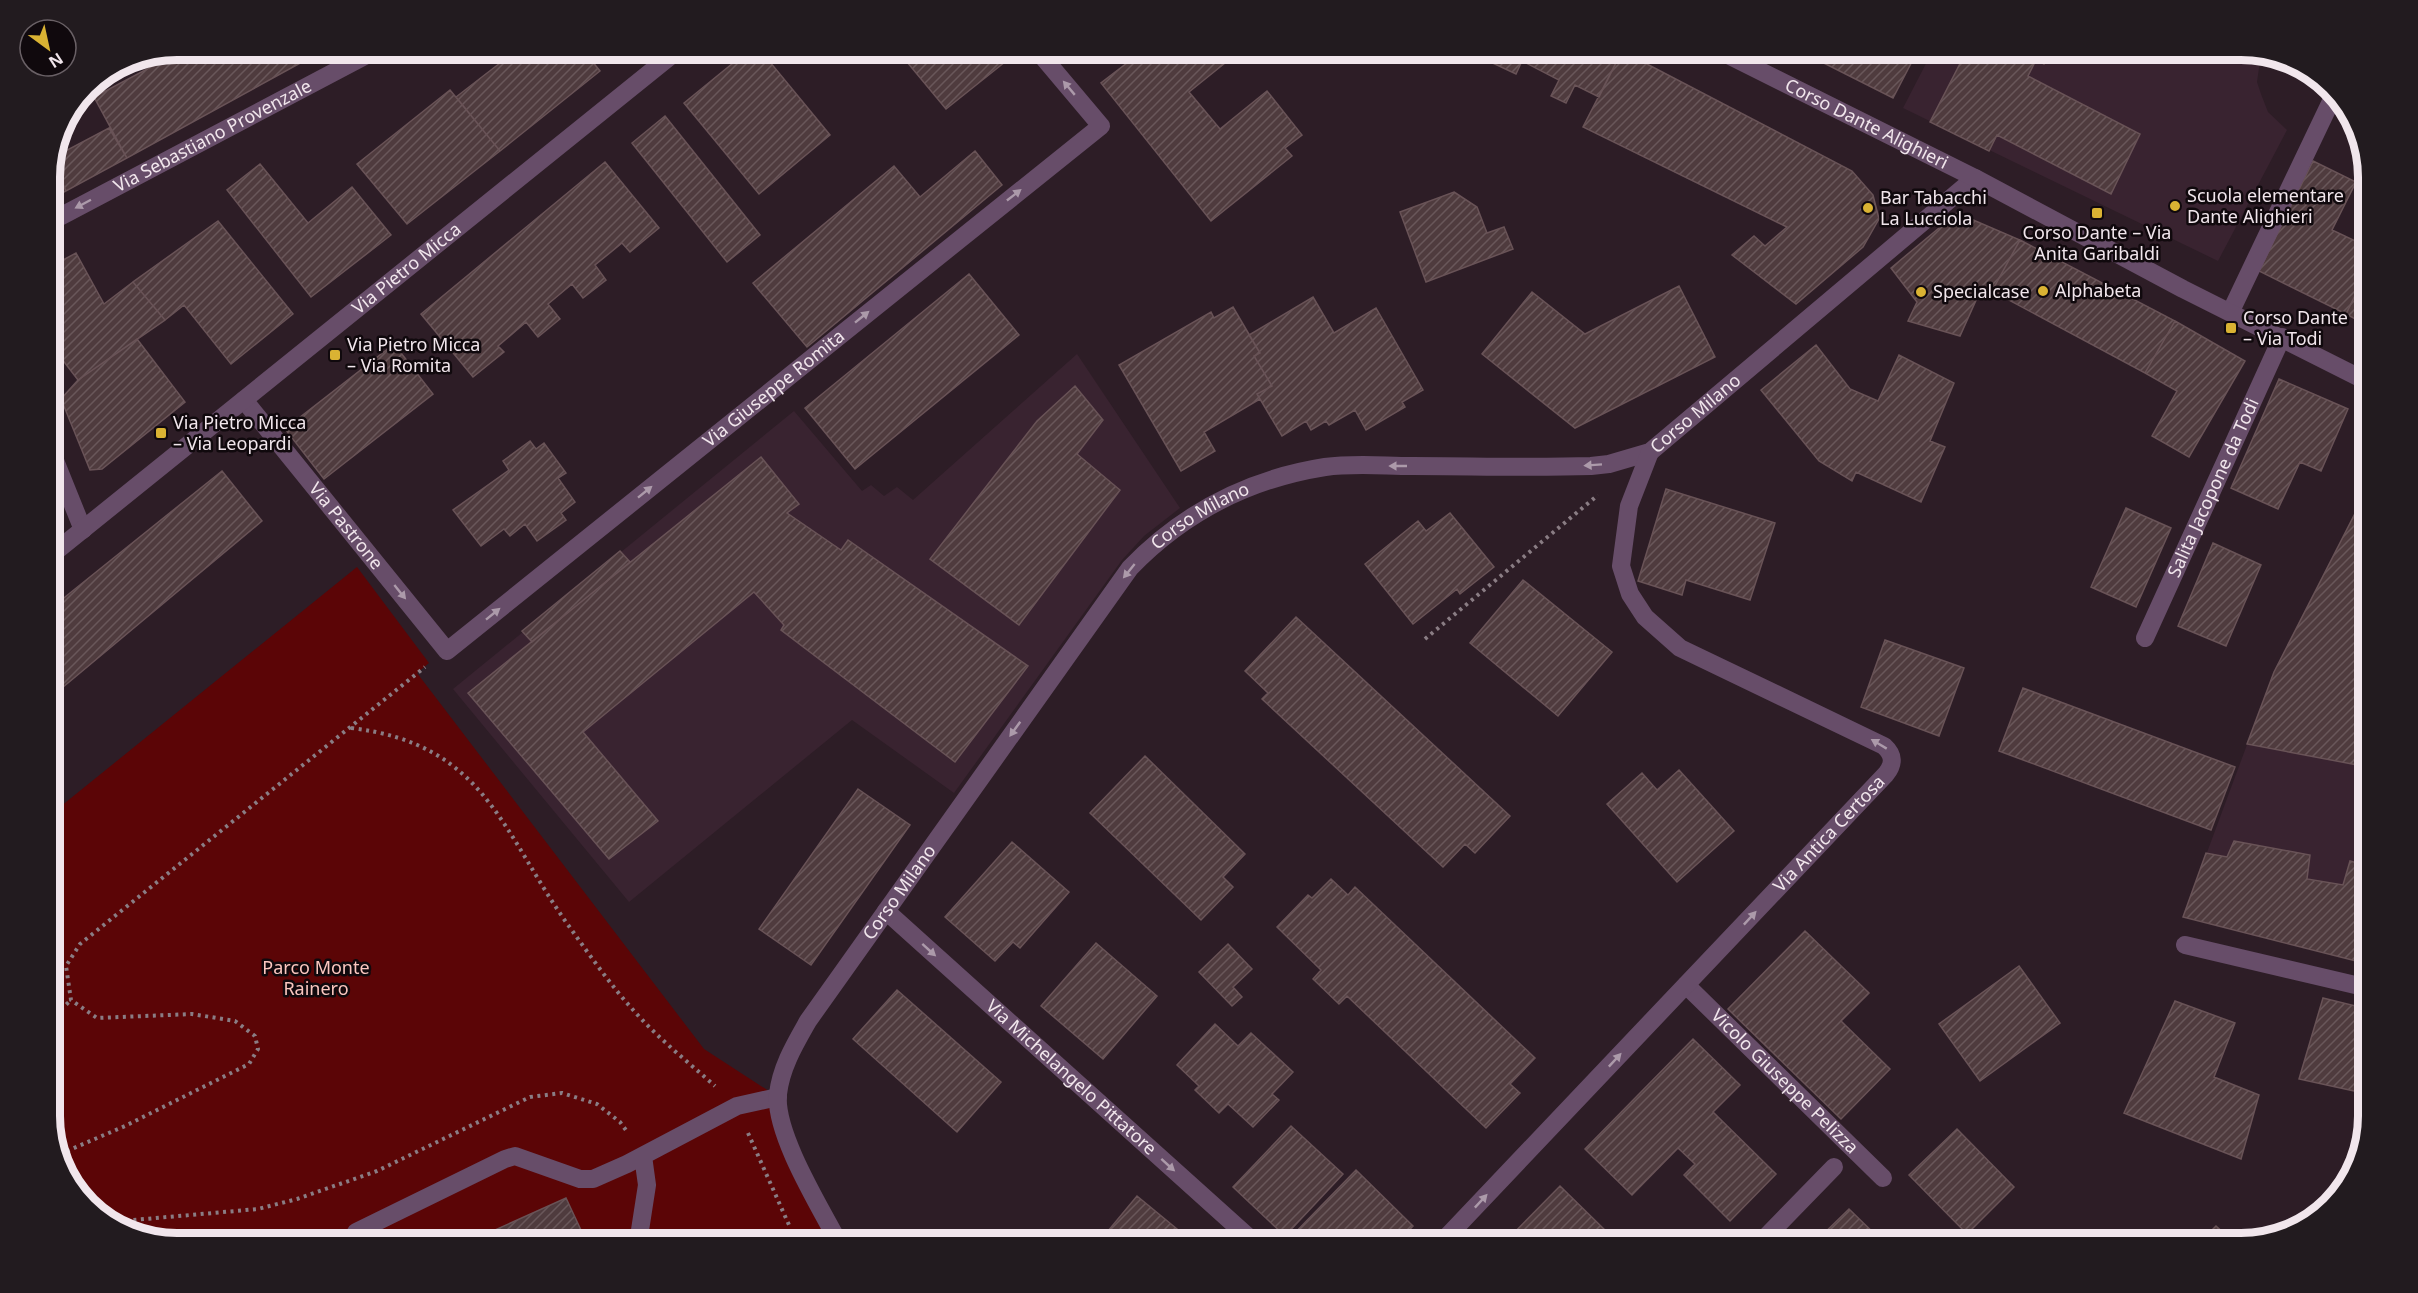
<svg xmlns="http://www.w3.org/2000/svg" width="2418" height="1293" viewBox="0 0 2418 1293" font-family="'Noto Sans',sans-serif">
	<defs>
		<pattern id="building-hatch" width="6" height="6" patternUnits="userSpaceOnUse" patternTransform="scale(1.5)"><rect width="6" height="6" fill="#4f3b3e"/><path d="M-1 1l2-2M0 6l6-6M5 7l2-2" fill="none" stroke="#69575a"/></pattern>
	</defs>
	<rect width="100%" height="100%" fill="#2d1d26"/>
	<!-- built -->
	<path fill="#392330" d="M 1933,50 L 2241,50 L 2261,54 L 2257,82 L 2261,94 L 2268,112 L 2287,130 L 2218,261 L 1903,108 Z
		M 1077,354 L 1180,508 L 1144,536 L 1122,560 L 954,793 L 852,720 L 629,902 L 453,689 L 794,411 L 862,491 L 871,485 L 884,496 L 897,487 L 913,500 Z
		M 2368,488 L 2368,964 L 2183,917 L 2274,672 Z"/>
	<!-- green -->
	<path fill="#5b0506" d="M 357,567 L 429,663 L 417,673 L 704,1049 L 778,1097 L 839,1243 L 177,1243 L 120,1230 L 71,1186 L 50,1124 L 50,815 Z"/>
	<!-- building -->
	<path fill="url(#building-hatch)" stroke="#695357" stroke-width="1.5" d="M 183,50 L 324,50 L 127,158 L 94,97 Z
		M 488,50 L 583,50 L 600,71 L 500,151 L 456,97 L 500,63 Z
		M 749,50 L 760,50 L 830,135 L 759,194 L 684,103 Z
		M 897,50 L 995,50 L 1005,62 L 946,109 Z
		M 1144,50 L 1230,50 L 1235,55 L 1189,92 L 1220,129 L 1267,91 L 1302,135 L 1285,148 L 1292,156 L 1211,221 L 1101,83 Z
		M 1465,50 L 1527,50 L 1516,74 Z
		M 1527,50 L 1619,50 L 1622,51 L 1599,97 L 1575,85 L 1566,103 L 1551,96 L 1559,80 L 1522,61 Z
		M 1798,50 L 1918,50 L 1893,98 Z
		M 1967,50 L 2051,50 L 2044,64 L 2036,60 L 2028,76 L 2140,134 L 2111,194 L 1997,135 L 1989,151 L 1930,122 Z
		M 1622,51 L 1852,171 L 1873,195 L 1879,219 L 1863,247 L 1796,304 L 1732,255 L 1754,236 L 1765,246 L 1787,227 L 1583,127 Z
		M 450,90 L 500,151 L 407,224 L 357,164 Z
		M 665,116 L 760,235 L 727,262 L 632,143 Z
		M 109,128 L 127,158 L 66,191 L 52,158 Z
		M 975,151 L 1002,185 L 807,347 L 753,283 L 894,166 L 920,197 Z
		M 52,161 L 66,191 L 50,200 L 50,169 Z
		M 2313,161 L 2356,182 L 2332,230 L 2368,247 L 2368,269 L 2346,314 L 2259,271 Z
		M 605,162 L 659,228 L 630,252 L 622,243 L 595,265 L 606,280 L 583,298 L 572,284 L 548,304 L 560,319 L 538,337 L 526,322 L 498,346 L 504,352 L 473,377 L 421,314 Z
		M 260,164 L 308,223 L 352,187 L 391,235 L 311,297 L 227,190 Z
		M 1454,192 L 1477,207 L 1487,233 L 1504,227 L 1513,249 L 1426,282 L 1400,212 Z
		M 1957,213 L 2020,240 L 1992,291 L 1982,287 L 1960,336 L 1908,321 L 1917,302 L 1891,268 Z
		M 218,221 L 293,314 L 231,364 L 184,305 L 165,320 L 133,282 Z
		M 2020,240 L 2175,321 L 2145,373 L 1992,291 Z
		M 76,253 L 104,304 L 133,282 L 165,320 L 78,380 L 55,350 L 50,353 L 50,267 Z
		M 2368,269 L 2368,326 L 2346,314 Z
		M 969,274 L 1019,335 L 855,469 L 805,408 Z
		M 1679,286 L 1715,357 L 1575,428 L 1482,354 L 1532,292 L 1585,334 Z
		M 1313,297 L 1334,333 L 1376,308 L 1423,390 L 1402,402 L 1405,407 L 1366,430 L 1355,410 L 1329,425 L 1326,421 L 1311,430 L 1306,421 L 1282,436 L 1257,394 L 1272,386 L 1254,356 L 1260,353 L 1249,335 Z
		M 1233,307 L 1260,353 L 1254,356 L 1272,386 L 1257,394 L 1260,399 L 1204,432 L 1215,451 L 1181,471 L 1119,365 L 1211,312 L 1214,318 Z
		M 2175,321 L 2245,361 L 2189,457 L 2152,436 L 2177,391 L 2145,373 Z
		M 137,339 L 185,402 L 102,469 L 90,470 L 61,399 L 78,380 Z
		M 394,344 L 433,394 L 324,479 L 285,429 Z
		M 1816,345 L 1850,389 L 1878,401 L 1899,355 L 1954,383 L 1930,441 L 1945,447 L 1921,502 L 1856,472 L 1852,481 L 1819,461 L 1761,390 Z
		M 2279,379 L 2348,409 L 2321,471 L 2300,462 L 2278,509 L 2231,488 Z
		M 1075,386 L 1103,420 L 1077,454 L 1120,490 L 1019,625 L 930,559 L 1037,421 Z
		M 530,441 L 536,449 L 544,443 L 566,473 L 558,478 L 575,502 L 561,513 L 566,520 L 537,541 L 525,524 L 510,536 L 504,529 L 481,546 L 453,510 L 509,470 L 503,461 Z
		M 761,457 L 799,504 L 787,513 L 841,550 L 848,540 L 1028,666 L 955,762 L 781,630 L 784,625 L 754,592 L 583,732 L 658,821 L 609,859 L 468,693 Z
		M 222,471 L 262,521 L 50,698 L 50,609 Z
		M 2368,488 L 2368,767 L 2247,744 L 2274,672 Z
		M 1666,489 L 1775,523 L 1750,600 L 1686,580 L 1682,595 L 1638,581 Z
		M 2126,508 L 2171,528 L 2136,607 L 2091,587 Z
		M 1450,513 L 1494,567 L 1460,594 L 1457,589 L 1413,624 L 1365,564 L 1418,521 L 1426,531 Z
		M 2213,543 L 2261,565 L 2226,646 L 2178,626 Z
		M 620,551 L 630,562 L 532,642 L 522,631 Z
		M 1523,580 L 1612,652 L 1558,716 L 1470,643 Z
		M 1296,617 L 1510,816 L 1475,853 L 1465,844 L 1443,867 L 1262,699 L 1268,693 L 1245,671 Z
		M 1885,640 L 1964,668 L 1939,736 L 1861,707 Z
		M 2023,688 L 2235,767 L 2211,830 L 1999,751 Z
		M 1145,756 L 1245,854 L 1223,877 L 1233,887 L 1201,920 L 1090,813 Z
		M 1679,770 L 1734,831 L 1677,882 L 1607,804 L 1642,773 L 1657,790 Z
		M 858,789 L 910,825 L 811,965 L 759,929 Z
		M 2234,841 L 2310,855 L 2307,879 L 2343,885 L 2350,861 L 2368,866 L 2368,964 L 2183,917 L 2206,853 L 2227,857 Z
		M 1012,842 L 1069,892 L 1020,948 L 1013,942 L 995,961 L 945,917 Z
		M 1331,879 L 1348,895 L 1355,887 L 1535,1058 L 1510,1084 L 1520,1093 L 1486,1128 L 1347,996 L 1339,1004 L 1313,979 L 1321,970 L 1277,927 L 1308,895 L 1312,898 Z
		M 1805,931 L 1869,993 L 1841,1021 L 1890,1069 L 1841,1119 L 1728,1009 Z
		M 1096,943 L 1157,996 L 1103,1059 L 1041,1006 Z
		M 1228,944 L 1252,969 L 1233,987 L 1242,997 L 1232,1006 L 1199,972 Z
		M 2019,966 L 2060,1023 L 1980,1081 L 1939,1024 Z
		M 897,990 L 1001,1082 L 957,1132 L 853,1039 Z
		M 2323,998 L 2368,1009 L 2368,1094 L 2299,1079 Z
		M 2175,1001 L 2235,1023 L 2214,1077 L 2259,1095 L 2241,1159 L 2124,1113 Z
		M 1215,1024 L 1238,1046 L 1251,1033 L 1293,1072 L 1272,1094 L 1279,1100 L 1253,1127 L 1228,1104 L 1219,1113 L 1195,1090 L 1199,1086 L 1177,1065 Z
		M 1693,1039 L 1740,1085 L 1713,1112 L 1776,1174 L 1730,1221 L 1684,1175 L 1695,1164 L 1678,1148 L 1632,1195 L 1585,1149 Z
		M 1291,1126 L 1343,1174 L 1285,1236 L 1233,1187 Z
		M 1957,1129 L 2014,1187 L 1967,1234 L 1909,1175 Z
		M 1356,1170 L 1413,1226 L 1397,1243 L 1289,1243 L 1287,1241 Z
		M 1560,1186 L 1609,1234 L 1600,1243 L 1504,1243 Z
		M 1137,1196 L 1188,1238 L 1183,1243 L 1098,1243 Z
		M 566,1198 L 587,1243 L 466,1243 Z
		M 1849,1209 L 1884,1243 L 1814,1243 Z
		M 2216,1226 L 2235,1243 L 2199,1243 Z"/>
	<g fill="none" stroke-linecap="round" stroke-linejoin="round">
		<!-- path -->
		<path stroke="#8a7d84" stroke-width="4" stroke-dasharray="3 4.5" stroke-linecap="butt" d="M 1425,639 L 1598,495
			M 351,728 C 487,744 502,834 571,929 C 591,957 612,987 635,1012 C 659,1039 688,1062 715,1086
			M 50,1020 L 71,1000
			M 748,1133 L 789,1225 L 786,1243
			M 60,1154 L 125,1126 L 249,1064 L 258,1049 L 255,1036 L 235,1021 L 192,1014 L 97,1018 L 71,1000 L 66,966 L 80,944 L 425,667
			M 111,1222 L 258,1209 L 297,1199 L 377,1171 L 530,1097 L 562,1093 L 597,1104 L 620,1122 L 628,1133"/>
		<!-- service -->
		<path stroke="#674d69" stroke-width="18" d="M 2185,945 L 2368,988
			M 356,1232 L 505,1159 L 515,1156 L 580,1179 L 593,1179 L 627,1164 L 737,1106 L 778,1097
			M 638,1243 L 647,1185 L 643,1156"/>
		<!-- minor -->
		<g stroke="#674d69" stroke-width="18">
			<path id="s1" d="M 50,222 L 376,50"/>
			<path d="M 2231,311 L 2334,95"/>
			<path id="s2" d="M 244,400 L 447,651 L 1101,126 L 1037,50"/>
			<path d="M 50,448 L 83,530"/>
			<path id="s3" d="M 2145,638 L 2282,337"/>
			<path id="s4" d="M 886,911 L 1255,1243"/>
			<path id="s5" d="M 1686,985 L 1883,1178"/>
			<path id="s6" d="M 839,1243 C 820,1207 774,1133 778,1094 C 781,1067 795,1044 808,1021 L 1130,568 C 1183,513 1249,479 1325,467 C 1354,463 1384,466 1412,466 C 1472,466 1531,468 1591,466 L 1609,464 L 1650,452 L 1975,178"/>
			<path id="s7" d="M 1441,1243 L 1886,774 C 1894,764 1894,755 1884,746 L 1680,648 L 1645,617 L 1630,594 L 1621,566 L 1629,506 L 1650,452"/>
			<path d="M 1760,1243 L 1834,1167"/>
		</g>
		<!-- tertiary -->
		<g stroke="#674d69" stroke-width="18">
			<path id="s8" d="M 1718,50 L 1975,178 L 2183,289 L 2368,382"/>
			<path id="s9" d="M 50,556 L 678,50"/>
		</g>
	</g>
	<!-- one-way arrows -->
	<defs><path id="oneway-solid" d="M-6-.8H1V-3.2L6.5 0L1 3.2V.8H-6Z" transform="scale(1.5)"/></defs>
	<g fill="#ac9aaa">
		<use href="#oneway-solid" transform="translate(1069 88) rotate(-130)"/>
		<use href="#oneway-solid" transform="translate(1014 195) rotate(-38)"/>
		<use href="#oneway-solid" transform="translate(83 204) rotate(152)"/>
		<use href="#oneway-solid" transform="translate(862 317) rotate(-39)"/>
		<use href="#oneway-solid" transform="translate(1593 465) rotate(176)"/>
		<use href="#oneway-solid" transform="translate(1398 466) rotate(-180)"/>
		<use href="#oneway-solid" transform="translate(645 492) rotate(-39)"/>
		<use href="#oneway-solid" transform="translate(1129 571) rotate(129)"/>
		<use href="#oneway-solid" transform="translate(400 592) rotate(51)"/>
		<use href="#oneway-solid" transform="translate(493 614) rotate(-39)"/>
		<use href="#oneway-solid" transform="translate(1015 729) rotate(126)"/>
		<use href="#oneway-solid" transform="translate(1879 744) rotate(-149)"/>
		<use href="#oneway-solid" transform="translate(1750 918) rotate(-47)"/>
		<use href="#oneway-solid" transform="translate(929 950) rotate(42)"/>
		<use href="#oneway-solid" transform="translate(1615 1060) rotate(-47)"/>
		<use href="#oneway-solid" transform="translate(1168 1165) rotate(42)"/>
		<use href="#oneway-solid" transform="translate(1481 1201) rotate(-47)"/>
	</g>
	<!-- markers -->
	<g fill="#dab333" stroke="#10090d" stroke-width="2">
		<circle cx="2175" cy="206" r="6"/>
		<circle cx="1868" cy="208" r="6"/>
		<rect x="2091" y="207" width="12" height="12" rx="3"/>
		<circle cx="2043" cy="291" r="6"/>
		<circle cx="1921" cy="292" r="6"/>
		<rect x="2225" y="322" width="12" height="12" rx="3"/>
		<rect x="329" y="349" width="12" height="12" rx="3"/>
		<rect x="155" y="427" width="12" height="12" rx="3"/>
	</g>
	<g text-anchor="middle" stroke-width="5" stroke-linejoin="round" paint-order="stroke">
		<!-- street labels -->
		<g font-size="18" fill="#f1e6ec" stroke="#10090d">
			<text dy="6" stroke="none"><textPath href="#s8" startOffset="166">Corso Dante Alighieri</textPath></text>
			<text dy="6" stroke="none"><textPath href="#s1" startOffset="184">Via Sebastiano Provenzale</textPath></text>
			<text dy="6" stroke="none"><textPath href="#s9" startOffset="458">Via Pietro Micca</textPath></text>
			<text dy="6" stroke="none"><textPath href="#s2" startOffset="742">Via Giuseppe Romita</textPath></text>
			<text dy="6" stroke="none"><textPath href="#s6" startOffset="1408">Corso Milano</textPath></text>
			<text dy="6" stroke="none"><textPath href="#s3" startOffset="165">Salita Jacopone da Todi</textPath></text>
			<text dy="6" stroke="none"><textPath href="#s6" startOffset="886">Corso Milano</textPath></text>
			<text dy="6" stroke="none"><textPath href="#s2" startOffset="162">Via Pastrone</textPath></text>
			<text dy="6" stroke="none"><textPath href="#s7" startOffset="564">Via Antica Certosa</textPath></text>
			<text dy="6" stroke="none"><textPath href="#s6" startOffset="400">Corso Milano</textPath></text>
			<text dy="6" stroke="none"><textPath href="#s4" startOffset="249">Via Michelangelo Pittatore</textPath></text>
			<text dy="6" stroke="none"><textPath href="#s5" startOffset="138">Vicolo Giuseppe Pelizza</textPath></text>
		</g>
		<!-- poi labels -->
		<g font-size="18" fill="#f1e6ec" stroke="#10090d" text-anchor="start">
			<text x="2187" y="202">Scuola elementare<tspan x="2187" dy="21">Dante Alighieri</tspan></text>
			<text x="1880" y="204">Bar Tabacchi<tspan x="1880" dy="21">La Lucciola</tspan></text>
			<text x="2097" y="239" text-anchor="middle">Corso Dante – Via<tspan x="2097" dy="21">Anita Garibaldi</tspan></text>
			<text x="2055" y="297">Alphabeta</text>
			<text x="1933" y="298">Specialcase</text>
			<text x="2243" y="324">Corso Dante<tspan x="2243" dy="21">– Via Todi</tspan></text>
			<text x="347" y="351">Via Pietro Micca<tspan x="347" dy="21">– Via Romita</tspan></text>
			<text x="173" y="429">Via Pietro Micca<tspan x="173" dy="21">– Via Leopardi</tspan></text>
		</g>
		<!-- park labels -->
		<g font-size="18" fill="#fbc6bf" stroke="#10090d">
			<text x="316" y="974">Parco Monte<tspan x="316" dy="21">Rainero</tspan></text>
		</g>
	</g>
	<!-- crop -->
	<path d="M0 0H2418V1293H0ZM177 60H2241A117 117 0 0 1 2358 177V1116A117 117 0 0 1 2241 1233H177A117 117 0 0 1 60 1116V177A117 117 0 0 1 177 60Z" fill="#221b1f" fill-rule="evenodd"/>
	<path fill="none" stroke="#f1e6ec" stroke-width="8" d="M177 60H2241A117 117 0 0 1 2358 177V1116A117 117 0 0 1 2241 1233H177A117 117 0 0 1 60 1116V177A117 117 0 0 1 177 60Z"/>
	<!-- north arrow -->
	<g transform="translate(48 48) rotate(147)"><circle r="28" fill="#10090d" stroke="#6a6166" stroke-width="1.5"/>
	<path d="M0-4.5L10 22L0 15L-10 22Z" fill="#dab333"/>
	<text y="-9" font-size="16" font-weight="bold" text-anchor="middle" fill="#f1e6ec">N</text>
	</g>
</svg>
